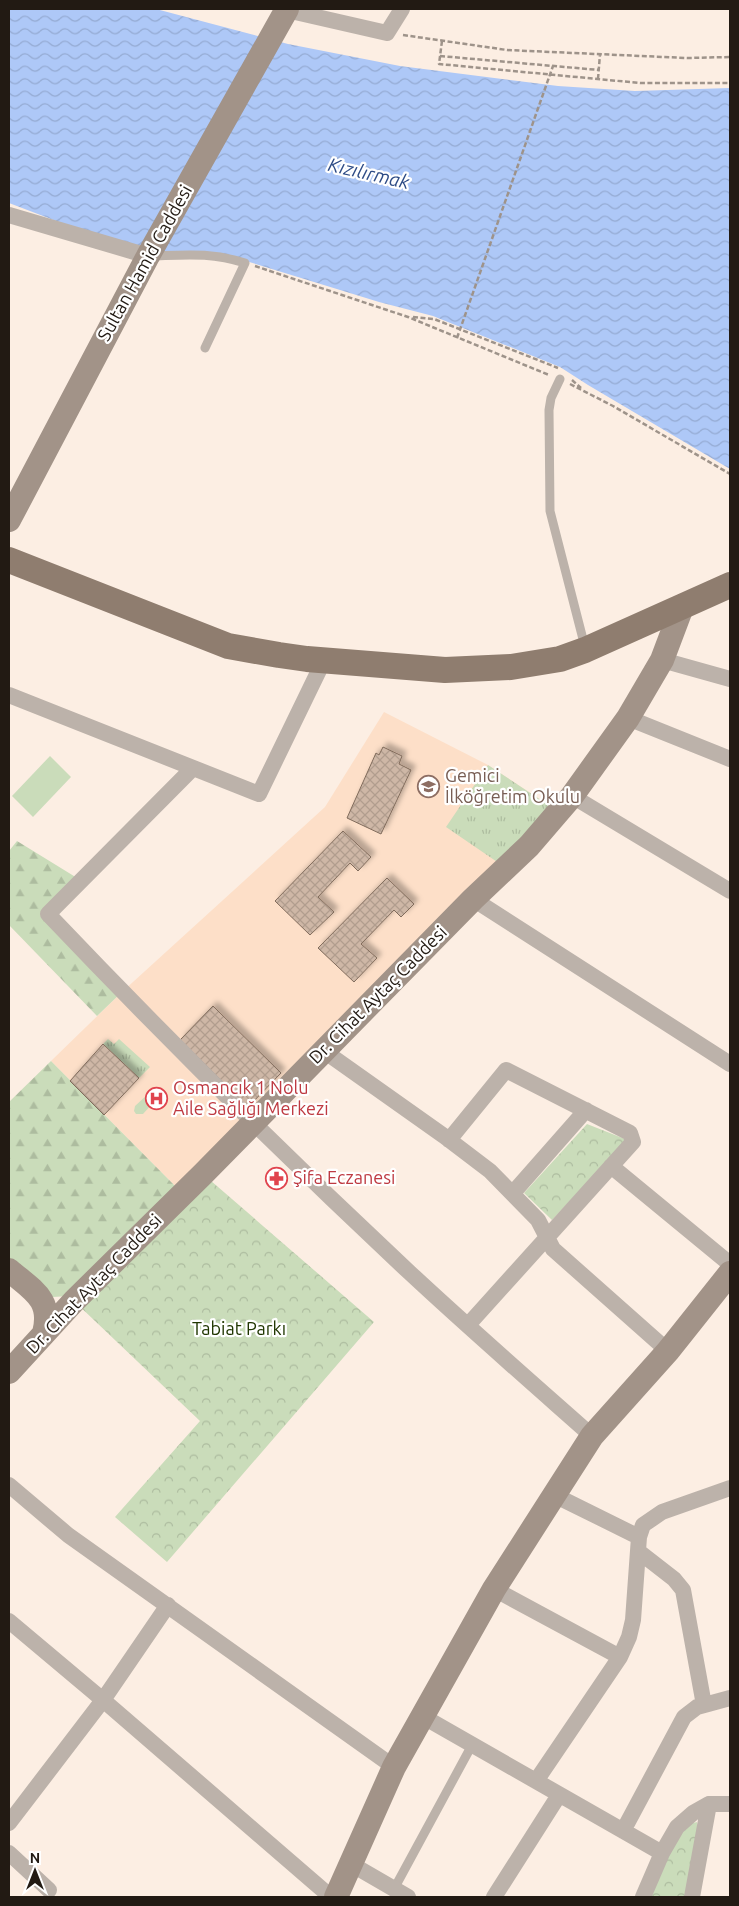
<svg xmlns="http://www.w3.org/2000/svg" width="739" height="1906" viewBox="0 0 739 1906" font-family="Ubuntu,sans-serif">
	<defs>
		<pattern id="grass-tufts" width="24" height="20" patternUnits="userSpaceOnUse" patternTransform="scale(1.25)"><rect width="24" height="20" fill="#cadcba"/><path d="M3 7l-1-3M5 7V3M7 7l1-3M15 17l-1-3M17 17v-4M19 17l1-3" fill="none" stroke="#adbc9f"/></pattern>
		<pattern id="forest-firs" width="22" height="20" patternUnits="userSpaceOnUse" patternTransform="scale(1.25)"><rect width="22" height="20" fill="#cadcba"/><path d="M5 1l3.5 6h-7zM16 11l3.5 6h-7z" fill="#adbc9f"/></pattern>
		<pattern id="park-crowns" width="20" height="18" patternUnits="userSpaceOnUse" patternTransform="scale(1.25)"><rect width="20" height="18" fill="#cadcba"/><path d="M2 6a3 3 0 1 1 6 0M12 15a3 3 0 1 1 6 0" fill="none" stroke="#adbc9f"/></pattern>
		<pattern id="water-waves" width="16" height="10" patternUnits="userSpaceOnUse" patternTransform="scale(1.25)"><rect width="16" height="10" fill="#aec8f7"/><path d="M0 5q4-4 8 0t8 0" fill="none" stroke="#95abd3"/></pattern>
		<pattern id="building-cross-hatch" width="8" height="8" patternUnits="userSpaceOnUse" patternTransform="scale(1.25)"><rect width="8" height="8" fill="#ceb7a6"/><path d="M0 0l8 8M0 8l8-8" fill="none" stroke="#b19d8e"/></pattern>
		<filter id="shadow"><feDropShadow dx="4.5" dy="-4.5" stdDeviation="2.5" flood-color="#0004"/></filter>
	</defs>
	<rect width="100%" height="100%" fill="#fceee3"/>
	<!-- built -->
	<path fill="#fddfc8" d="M 384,712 L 488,765 L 559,812 L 183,1194 L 51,1061 L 122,992 L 325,807 Z"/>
	<!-- grass -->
	<path fill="url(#grass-tufts)" d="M 488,765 L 559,812 L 506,868 L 446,827 Z
		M 108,1039 L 114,1044 L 119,1039 L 150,1067 L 139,1078 L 103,1044 Z
		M 148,1094 L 154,1098 L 153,1103 L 143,1114 L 136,1114 L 134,1111 L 135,1106 Z"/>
	<!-- forest -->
	<path fill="url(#forest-firs)" d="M 17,841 L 82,881 L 49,914 L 122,992 L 97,1016 L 9,925 L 9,851 Z
		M 51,1061 L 183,1194 L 69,1296 L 53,1297 L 9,1269 L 9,1102 Z"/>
	<!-- park -->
	<path fill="url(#park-crowns)" d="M 587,1124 L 625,1139 L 624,1143 L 552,1220 L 524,1193 Z
		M 203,1174 L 374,1322 L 167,1562 L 115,1517 L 200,1421 L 74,1301 Z
		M 697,1822 L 699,1835 L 686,1897 L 650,1897 L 666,1857 L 685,1825 Z"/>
	<!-- pitch -->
	<path fill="#cadcba" d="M 50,756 L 71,777 L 33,817 L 12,796 Z"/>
	<!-- water -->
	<path fill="url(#water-waves)" d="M 9,9 L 156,9 L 288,44 L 400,66 L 558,86 L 635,91 L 730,88 L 730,469 L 588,385 L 560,367 L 433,316 L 379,302 L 246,261 L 148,256 L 9,203 Z"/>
	<!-- building -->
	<path fill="url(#building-cross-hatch)" stroke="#816c5c" filter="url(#shadow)" d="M 383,747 L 402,756 L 399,764 L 411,770 L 381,834 L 347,818 L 376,753 L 379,755 Z
		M 343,831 L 371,857 L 358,871 L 350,863 L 318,897 L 334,912 L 310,935 L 275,901 Z
		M 387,878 L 414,904 L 401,917 L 394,910 L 361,944 L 377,958 L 354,982 L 318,948 Z
		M 213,1006 L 281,1073 L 248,1107 L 180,1040 Z
		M 103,1044 L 139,1078 L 104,1115 L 70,1081 Z"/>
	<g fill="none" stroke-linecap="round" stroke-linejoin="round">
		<!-- path -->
		<path stroke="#9e938a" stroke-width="2.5" stroke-dasharray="5 2.5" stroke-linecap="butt" d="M 403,35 L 507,50 L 687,58 L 730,57
			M 442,41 L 439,64 L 640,83 L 730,83
			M 440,56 L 599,70
			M 598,79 L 600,54
			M 255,266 L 408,317 L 549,375
			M 413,317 L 434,319 L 558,368
			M 457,338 L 553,66
			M 572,380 L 581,388
			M 570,384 L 613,406 L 730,474"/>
		<!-- lane -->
		<path stroke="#bcb2aa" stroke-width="9" d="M 150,256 C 186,255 210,252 245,263 L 205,348
			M 560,379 L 551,398 L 549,410 L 550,511 L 585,647
			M 394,1889 L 472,1745"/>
		<!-- street -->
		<path stroke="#bcb2aa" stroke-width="16" d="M 282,9 L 387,33 L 402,9
			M 9,215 L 148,256
			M 662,660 L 730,679
			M 9,695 L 259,794 L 324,660
			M 628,718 L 730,759
			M 192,769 L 48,914 C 165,1037 285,1156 409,1272 C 469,1328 531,1382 592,1436
			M 572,796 L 730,891
			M 473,899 L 730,1064
			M 324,1051 L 444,1136 L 490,1171 L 538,1220 L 553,1249 L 668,1351
			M 449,1140 L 506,1070 L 630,1133 L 633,1142 L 468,1325
			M 611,1166 L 730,1264
			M 513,1193 L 586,1110
			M 9,1485 L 68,1535 L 394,1767
			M 554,1495 L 639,1537
			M 638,1551 L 674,1579 L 683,1590 L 704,1705
			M 494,1589 L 620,1657
			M 9,1621 L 103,1700 L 331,1897
			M 422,1716 L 662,1853
			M 536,1781 L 620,1657 L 629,1637 L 633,1620 L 639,1537 L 643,1525 L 662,1512 L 730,1488
			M 9,1823 L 103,1700 L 168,1605
			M 623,1831 L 684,1717 L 697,1707 L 730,1698
			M 9,1853 L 49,1890
			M 351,1864 L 408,1897
			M 494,1897 L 559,1795
			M 643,1897 L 662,1853 L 677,1827 L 693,1813 L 709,1804 L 730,1804
			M 692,1897 L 709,1804"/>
		<!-- secondary -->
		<path stroke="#a29388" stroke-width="24" d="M 9,520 L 148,256 L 287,9
			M 9,1270 C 32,1290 53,1299 44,1333
			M 9,1372 L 74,1301 L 203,1174 L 473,899 L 529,846 L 572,796 L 628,718 L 662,660 L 682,607
			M 336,1897 L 394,1767 L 494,1589 L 592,1436 L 668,1351 L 730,1273"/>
		<!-- primary -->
		<path stroke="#8f7d6f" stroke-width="26" d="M 9,560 L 228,646 L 279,655 L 307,659 L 445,670 L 511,667 L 560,659 L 585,650 L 730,585"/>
	</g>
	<!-- icons -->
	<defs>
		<symbol id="school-ring" viewBox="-11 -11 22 22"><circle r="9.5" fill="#fff" stroke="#8d6e63" stroke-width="1.5"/><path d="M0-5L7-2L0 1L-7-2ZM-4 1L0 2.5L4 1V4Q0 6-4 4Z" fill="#8d6e63"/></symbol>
		<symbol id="hospital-ring" viewBox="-11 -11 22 22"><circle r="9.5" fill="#fff" stroke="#e0444e" stroke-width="1.5"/><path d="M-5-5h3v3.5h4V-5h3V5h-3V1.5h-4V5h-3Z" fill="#e0444e"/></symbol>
		<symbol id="pharmacy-ring" viewBox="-11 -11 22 22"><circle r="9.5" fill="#fff" stroke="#e0444e" stroke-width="1.5"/><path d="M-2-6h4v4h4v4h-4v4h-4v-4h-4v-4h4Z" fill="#e0444e"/></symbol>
	</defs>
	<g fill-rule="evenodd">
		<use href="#school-ring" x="416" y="774" width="25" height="25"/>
		<use href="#hospital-ring" x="144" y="1086" width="25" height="25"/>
		<use href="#pharmacy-ring" x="264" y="1166" width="25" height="25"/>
	</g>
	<g text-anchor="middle" stroke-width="4.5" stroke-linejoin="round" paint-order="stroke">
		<!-- street labels -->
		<g font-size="18" fill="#221a13" stroke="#fff">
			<text transform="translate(145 263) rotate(-61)" y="6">Sultan Hamid Caddesi</text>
			<text transform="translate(378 995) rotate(-45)" y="6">Dr. Cihat Aytaç Caddesi</text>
			<text transform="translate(94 1284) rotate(-46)" y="6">Dr. Cihat Aytaç Caddesi</text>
		</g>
		<!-- education labels -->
		<g font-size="18" fill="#785e54" stroke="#fff" text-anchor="start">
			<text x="445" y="782">Gemici<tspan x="445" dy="21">İlköğretim Okulu</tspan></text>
		</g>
		<!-- health labels -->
		<g font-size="18" fill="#be3a42" stroke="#fff" text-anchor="start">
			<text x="173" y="1094">Osmancık 1 Nolu<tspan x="173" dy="21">Aile Sağlığı Merkezi</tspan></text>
			<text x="293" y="1184">Şifa Eczanesi</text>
		</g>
		<!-- park labels -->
		<g font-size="18" fill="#203600" stroke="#fff">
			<text x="239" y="1335">Tabiat Parkı</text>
		</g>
		<!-- water labels -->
		<g font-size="19" font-style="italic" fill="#2e4c86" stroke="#fff">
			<text transform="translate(369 173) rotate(13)" y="7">Kızılırmak</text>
		</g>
	</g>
	<!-- border -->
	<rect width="739" height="1906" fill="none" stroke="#221a13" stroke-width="20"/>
	<!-- north arrow -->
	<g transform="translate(35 1871)" stroke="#ffffff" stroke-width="4" paint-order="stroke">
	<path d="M0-4L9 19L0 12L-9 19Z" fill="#221a13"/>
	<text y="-8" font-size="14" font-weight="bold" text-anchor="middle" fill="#221a13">N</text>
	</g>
</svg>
